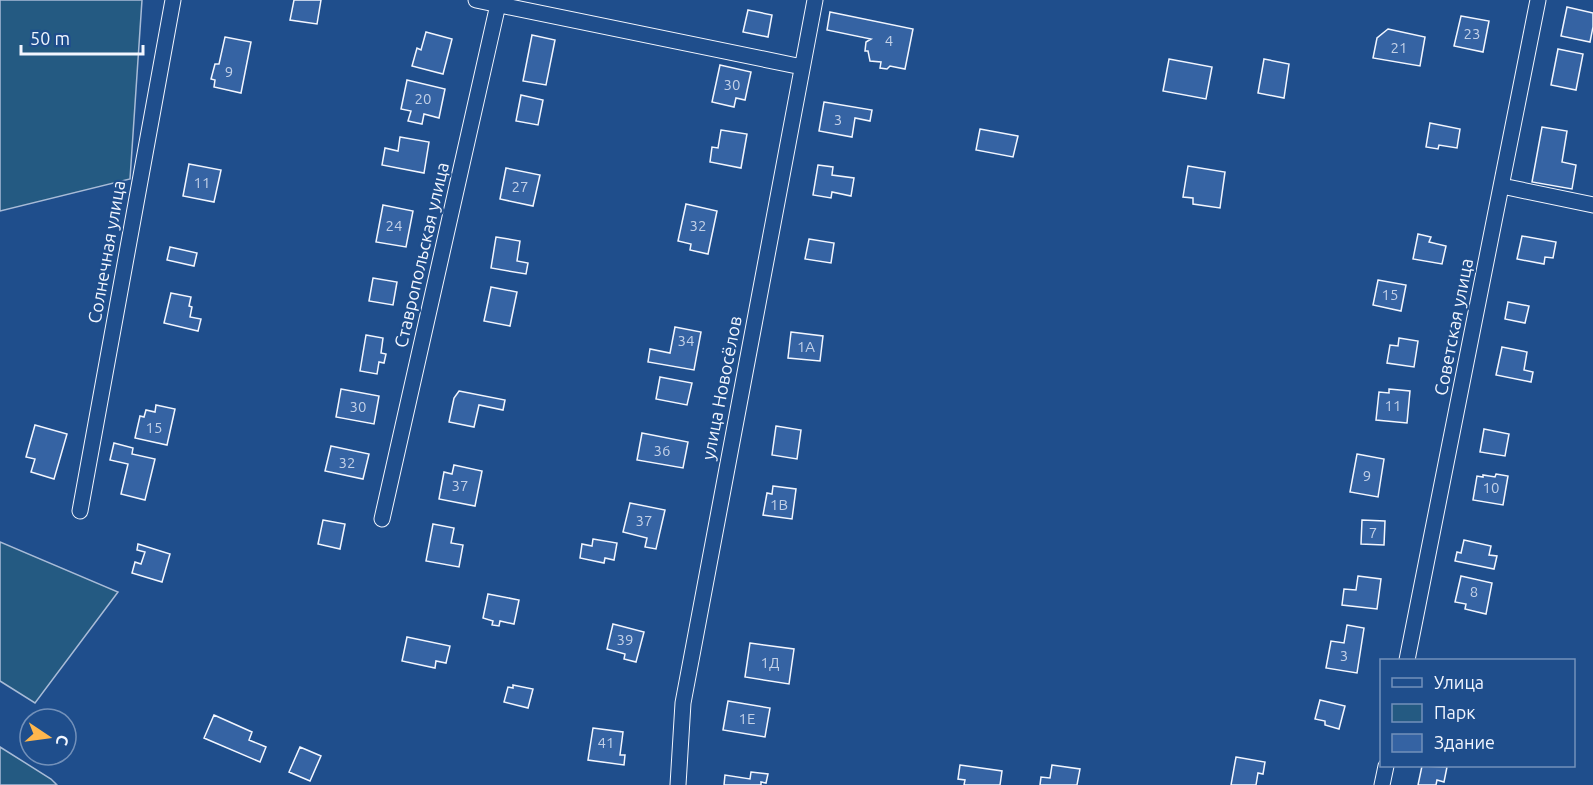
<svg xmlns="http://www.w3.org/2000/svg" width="1593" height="785" viewBox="0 0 1593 785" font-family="Ubuntu,sans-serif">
	<rect width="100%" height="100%" fill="#1f4e8c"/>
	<!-- green -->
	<path fill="#245a82" stroke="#a8bbd7" stroke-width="1.5" d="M 0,0 L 142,0 L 130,179 L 0,211 Z
		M 0,542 L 118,592 L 35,703 L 0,681 Z
		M 0,747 L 51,779 L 57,785 L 0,785 Z"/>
	<!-- building -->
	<path fill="#3563a3" stroke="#f2f6ff" stroke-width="1.5" d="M 294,0 L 321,0 L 317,24 L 290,20 Z
		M 1567,7 L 1593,13 L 1593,27 L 1590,42 L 1561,36 Z
		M 748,10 L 772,15 L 768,37 L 743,32 Z
		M 830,12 L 913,29 L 905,69 L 890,66 L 887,69 L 880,68 L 881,62 L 870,61 L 868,51 L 865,51 L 866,42 L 871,39 L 827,30 Z
		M 1461,16 L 1489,21 L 1483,52 L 1454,46 Z
		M 1388,29 L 1425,37 L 1420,66 L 1373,58 L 1377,38 Z
		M 426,32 L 452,39 L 443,74 L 412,66 L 417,48 L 421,50 Z
		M 532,35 L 555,40 L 546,85 L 523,81 Z
		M 225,37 L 251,42 L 241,93 L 214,87 L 215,80 L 211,79 L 215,64 L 219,64 Z
		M 1558,49 L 1583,54 L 1576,90 L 1551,85 Z
		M 1169,59 L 1212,67 L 1206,99 L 1163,91 Z
		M 1264,59 L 1289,64 L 1284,98 L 1258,93 Z
		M 720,65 L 751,72 L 745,100 L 736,98 L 734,107 L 712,102 Z
		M 407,80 L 445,89 L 439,118 L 424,114 L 422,124 L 408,121 L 411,111 L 401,109 Z
		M 521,95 L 543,100 L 538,125 L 516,121 Z
		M 824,102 L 872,110 L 870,121 L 855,118 L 852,137 L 819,131 Z
		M 1430,123 L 1460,129 L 1457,148 L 1439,145 L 1438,149 L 1426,147 Z
		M 1542,127 L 1567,131 L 1562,162 L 1576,165 L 1572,189 L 1532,182 Z
		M 980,129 L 1018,136 L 1013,157 L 976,150 Z
		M 721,130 L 747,134 L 741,168 L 710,162 L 712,147 L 718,148 Z
		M 400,137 L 429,142 L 424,173 L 382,165 L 385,148 L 398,151 Z
		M 189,164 L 221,170 L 214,202 L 183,196 Z
		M 818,165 L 833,167 L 832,175 L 854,178 L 851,196 L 832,192 L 831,198 L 813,195 Z
		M 1188,166 L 1225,172 L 1220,208 L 1193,204 L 1193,198 L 1183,197 Z
		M 506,168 L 540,175 L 533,206 L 500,199 Z
		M 686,204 L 717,211 L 708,254 L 690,250 L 691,244 L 678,241 Z
		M 383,205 L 413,211 L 406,247 L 376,242 Z
		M 1418,234 L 1431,237 L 1429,242 L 1446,246 L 1442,264 L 1413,259 Z
		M 1522,236 L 1556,242 L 1553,258 L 1545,257 L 1544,264 L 1517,259 Z
		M 496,237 L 520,241 L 517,261 L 528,263 L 526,274 L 491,268 Z
		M 809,239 L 834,243 L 831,263 L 805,259 Z
		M 170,247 L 197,253 L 194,266 L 167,260 Z
		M 373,278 L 397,282 L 393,305 L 369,301 Z
		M 1378,280 L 1406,285 L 1401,311 L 1373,305 Z
		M 491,287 L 517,292 L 510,326 L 484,321 Z
		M 171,293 L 191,297 L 189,306 L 192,307 L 190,317 L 201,319 L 198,331 L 164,323 Z
		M 1508,302 L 1529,306 L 1525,323 L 1505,319 Z
		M 675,327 L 701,332 L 694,370 L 648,362 L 650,349 L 670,353 Z
		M 791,332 L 823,336 L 820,361 L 788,358 Z
		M 366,335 L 383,338 L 381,353 L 386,354 L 384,363 L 379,362 L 377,374 L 360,371 Z
		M 1399,338 L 1418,341 L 1414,367 L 1387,363 L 1390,345 L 1398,346 Z
		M 1502,347 L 1527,352 L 1524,370 L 1533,372 L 1531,382 L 1496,375 Z
		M 660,377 L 692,383 L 687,405 L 656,399 Z
		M 341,389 L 379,396 L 374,424 L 336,417 Z
		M 1389,389 L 1410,391 L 1407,423 L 1376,420 L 1379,392 L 1389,393 Z
		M 459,391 L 505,400 L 503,410 L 479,405 L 474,427 L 449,422 L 454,398 Z
		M 156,405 L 175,409 L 167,445 L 135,438 L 140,416 L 144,417 L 146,410 L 155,412 Z
		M 35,425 L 67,434 L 54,479 L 31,472 L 35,459 L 26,457 Z
		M 776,426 L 801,430 L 797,459 L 772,455 Z
		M 1484,429 L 1509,434 L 1505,456 L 1480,452 Z
		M 642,433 L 688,442 L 683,468 L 637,460 Z
		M 114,443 L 133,448 L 132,454 L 155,459 L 145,500 L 121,494 L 128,464 L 110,460 Z
		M 331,446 L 369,454 L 363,479 L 325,471 Z
		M 1357,454 L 1384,459 L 1378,497 L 1350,492 Z
		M 454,465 L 482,471 L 475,506 L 439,499 L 444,472 L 452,474 Z
		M 1496,474 L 1508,476 L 1503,505 L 1473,500 L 1477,476 L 1483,477 L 1483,475 L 1495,477 Z
		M 773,486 L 796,489 L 792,519 L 763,515 L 767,493 L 772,494 Z
		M 630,503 L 665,510 L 656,549 L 645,547 L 647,538 L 623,532 Z
		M 323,520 L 345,524 L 340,549 L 318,544 Z
		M 1362,520 L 1385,521 L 1384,545 L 1361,544 Z
		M 433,524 L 454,528 L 451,543 L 463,545 L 459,567 L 426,561 Z
		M 593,539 L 617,543 L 614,560 L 605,558 L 604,563 L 580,558 L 582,544 L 592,546 Z
		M 1464,540 L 1491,546 L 1489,555 L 1497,556 L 1494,569 L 1455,561 L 1457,552 L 1461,553 Z
		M 138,544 L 170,554 L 162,582 L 132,573 L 135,562 L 141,564 L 145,552 L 137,550 Z
		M 1358,576 L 1381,579 L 1377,609 L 1342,605 L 1344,589 L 1356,590 Z
		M 1461,576 L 1492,583 L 1486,614 L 1465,609 L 1466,604 L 1455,602 Z
		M 488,594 L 519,600 L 514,624 L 500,621 L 499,626 L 492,625 L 493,621 L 483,618 Z
		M 613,624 L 644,632 L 636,662 L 624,659 L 625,654 L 607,649 Z
		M 1347,625 L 1364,628 L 1357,673 L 1326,668 L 1331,641 L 1344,643 Z
		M 407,637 L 450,646 L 446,663 L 436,661 L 435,668 L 402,661 Z
		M 750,643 L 794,649 L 789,684 L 745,677 Z
		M 513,685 L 533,689 L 528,708 L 504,702 L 508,687 L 513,688 Z
		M 1320,700 L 1345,706 L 1339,729 L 1325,725 L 1325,721 L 1315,719 Z
		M 728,701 L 770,708 L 765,737 L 723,730 Z
		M 214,715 L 252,732 L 249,740 L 266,747 L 260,762 L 204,738 Z
		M 593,728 L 623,732 L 620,755 L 625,755 L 624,765 L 588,760 Z
		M 300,747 L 321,756 L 310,781 L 289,772 Z
		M 1236,757 L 1265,762 L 1263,774 L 1258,773 L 1256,785 L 1231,785 Z
		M 960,765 L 1002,771 L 1000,785 L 964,785 L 965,780 L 958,779 Z
		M 1052,765 L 1080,769 L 1077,785 L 1040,785 L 1041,777 L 1050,778 Z
		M 1422,766 L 1447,767 L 1444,782 L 1437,780 L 1436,785 L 1418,785 Z
		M 751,772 L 768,774 L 766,783 L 761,782 L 761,785 L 724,785 L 725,775 L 750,779 Z"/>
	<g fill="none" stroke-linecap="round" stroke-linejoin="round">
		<defs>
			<path id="street" d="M 476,0 L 802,67
				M 1502,186 L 1593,205
				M 80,511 L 173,0
				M 382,519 L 499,0
				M 1407,660 L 1538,0
				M 678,785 L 683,703 L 815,0
				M 1382,785 L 1386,766"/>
		</defs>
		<!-- street casing -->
		<use href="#street" stroke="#f2f6ff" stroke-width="17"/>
		<!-- street -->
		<use href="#street" stroke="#1f4e8c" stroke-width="15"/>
	</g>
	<g text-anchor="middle" stroke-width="4.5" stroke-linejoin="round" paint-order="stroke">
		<!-- number labels -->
		<g font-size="15" fill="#c3d1e8">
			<text x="1472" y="39">23</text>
			<text x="889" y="46">4</text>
			<text x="1399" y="53">21</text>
			<text x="229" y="77">9</text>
			<text x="732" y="90">30</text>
			<text x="423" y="104">20</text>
			<text x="838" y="125">3</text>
			<text x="202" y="188">11</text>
			<text x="520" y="192">27</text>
			<text x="394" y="231">24</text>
			<text x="698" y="231">32</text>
			<text x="1390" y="300">15</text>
			<text x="686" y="346">34</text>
			<text x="806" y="352">1А</text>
			<text x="1393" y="411">11</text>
			<text x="358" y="412">30</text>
			<text x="154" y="433">15</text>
			<text x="662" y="456">36</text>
			<text x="347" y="468">32</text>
			<text x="1367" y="481">9</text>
			<text x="460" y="491">37</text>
			<text x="1491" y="493">10</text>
			<text x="779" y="510">1В</text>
			<text x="644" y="526">37</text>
			<text x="1373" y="538">7</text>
			<text x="1474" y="597">8</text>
			<text x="625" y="645">39</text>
			<text x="1344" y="661">3</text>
			<text x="770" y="668">1Д</text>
			<text x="747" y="724">1Е</text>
			<text x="606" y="748">41</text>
		</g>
		<!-- street labels -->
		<g font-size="18" fill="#f2f6ff" stroke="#1f4e8c">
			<text transform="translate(107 252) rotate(-80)" y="6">Солнечная улица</text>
			<text transform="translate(422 255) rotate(-77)" y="6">Ставропольская улица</text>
			<text transform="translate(1454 327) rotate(-79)" y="6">Советская улица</text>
			<text transform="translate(722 388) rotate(-79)" y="6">улица Новосёлов</text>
		</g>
	</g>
	<!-- legend -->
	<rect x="1380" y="659" width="195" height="108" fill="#1f4e8c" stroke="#7391ba" stroke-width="1.5"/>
	<rect x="1392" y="678" width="30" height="9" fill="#1f4e8c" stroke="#7391ba" stroke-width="1.5"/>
	<text x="1434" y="689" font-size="18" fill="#f2f6ff">Улица</text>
	<rect x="1392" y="704" width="30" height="18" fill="#245a82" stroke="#7391ba" stroke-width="1.5"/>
	<text x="1434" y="719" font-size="18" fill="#f2f6ff">Парк</text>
	<rect x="1392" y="734" width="30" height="18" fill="#3563a3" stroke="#7391ba" stroke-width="1.5"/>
	<text x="1434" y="749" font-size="18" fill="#f2f6ff">Здание</text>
	<!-- north arrow -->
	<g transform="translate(48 737) rotate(103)"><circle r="28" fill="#1f4e8c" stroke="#7391ba" stroke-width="1.5"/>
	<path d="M0-4.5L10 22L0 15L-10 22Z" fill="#ffb74d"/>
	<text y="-9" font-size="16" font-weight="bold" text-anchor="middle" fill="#f2f6ff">С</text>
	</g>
	<!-- scale -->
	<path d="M21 45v9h122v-9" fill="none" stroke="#f2f6ff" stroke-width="3"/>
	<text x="30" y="45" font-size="18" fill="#f2f6ff" stroke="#1f4e8c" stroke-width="4.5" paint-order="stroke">50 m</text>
</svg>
